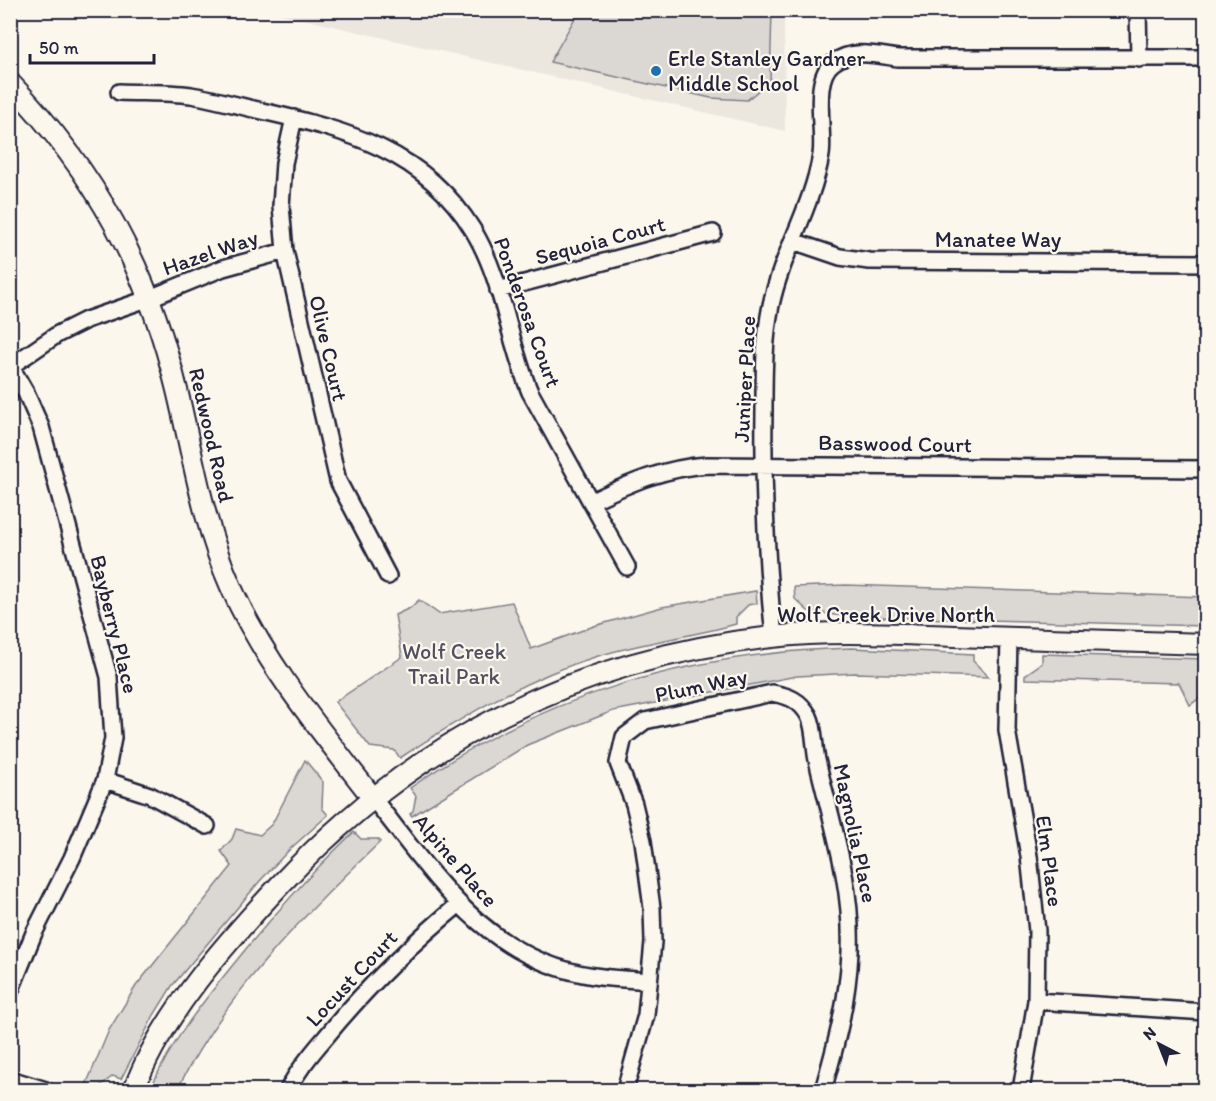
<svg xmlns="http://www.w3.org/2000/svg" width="1216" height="1101" viewBox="0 0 1216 1101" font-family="Itim,sans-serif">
	<rect width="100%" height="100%" fill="#fbf7ec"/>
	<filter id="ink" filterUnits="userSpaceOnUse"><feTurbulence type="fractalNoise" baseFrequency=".0167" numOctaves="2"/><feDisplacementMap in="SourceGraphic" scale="12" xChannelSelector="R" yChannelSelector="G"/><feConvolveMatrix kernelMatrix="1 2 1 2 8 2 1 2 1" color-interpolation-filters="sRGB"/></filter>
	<g filter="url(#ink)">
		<!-- built -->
		<path fill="#ebe7df" d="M 268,11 L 784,11 L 785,131 Z"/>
		<!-- green -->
		<path fill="#dbd8d3" stroke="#7e7d87" stroke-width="1.5" d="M 579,11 L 772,11 L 770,81 L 747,100 L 711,98 L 550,62 Z
			M 846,585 L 1205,597 L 1205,626 L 842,616 L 808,611 L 795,599 L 794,587 Z
			M 756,591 L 757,603 L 748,605 L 736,617 L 736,624 C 690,637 643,642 598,656 C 526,678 462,717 400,758 L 394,750 L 370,747 L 335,702 L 402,657 L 395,615 L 410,608 L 419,600 L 439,614 L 512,602 L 531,649 L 594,626 L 662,607 Z
			M 852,648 L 973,654 L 973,661 L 989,677 L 855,673 L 797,676 L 613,711 L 527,745 L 412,816 L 410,814 L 413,811 L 416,796 L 410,788 C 540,695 693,652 852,648 Z
			M 1042,654 L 1205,659 L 1205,694 L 1190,705 L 1179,683 L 1025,679 L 1025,675 L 1042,663 Z
			M 305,760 L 323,782 L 322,808 L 328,815 L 289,850 L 259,882 L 172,986 L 154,1015 L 121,1079 L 113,1076 L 96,1089 L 86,1085 L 109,1030 L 136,986 L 232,866 L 221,851 L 232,839 L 236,829 L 260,835 L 272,824 Z
			M 354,832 L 361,839 L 378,839 L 380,842 C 303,916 225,994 177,1090 L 150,1090 C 173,1037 209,994 245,950 C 280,908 314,869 354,832 Z"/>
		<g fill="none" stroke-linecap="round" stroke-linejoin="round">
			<defs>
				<path id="minor" d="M 1138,10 L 1139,59
					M 119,92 C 142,93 168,92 191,95 C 215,99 239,106 262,111 C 346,130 425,151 473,230 C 503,279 508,340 530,392 L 627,567
					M 294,118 L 284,163 L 281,206 L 285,251 L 338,481 L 388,576
					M 793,241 L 840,257 L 869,261 L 1206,263
					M 498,290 L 713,233
					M 10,365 L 26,393 L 41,427 L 109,677 L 113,738 L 105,780 L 72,858 L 34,933 L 10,992
					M 11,366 L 58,334 L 86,320 L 150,298 L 223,268 L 285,251
					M 592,501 C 630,483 664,468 707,465 L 1206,469
					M 774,637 C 766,561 763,486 764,410 C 764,375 764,339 771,305 C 782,253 812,208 821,155 C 825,131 811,79 833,63 C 852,48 876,55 898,58 L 1206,58
					M 1009,638 L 1007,730 L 1029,856 L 1037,931 L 1036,1001 L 1021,1090
					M 105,780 L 150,795 L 207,826
					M 372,797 C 435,876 485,960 594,976 C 612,979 631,979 649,981
					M 1036,1001 L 1206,1012
					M 10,1079 L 46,1090
					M 288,1090 C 297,1071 311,1054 325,1038 C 365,989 410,945 458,905
					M 625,1090 L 646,1015 L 653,942 L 652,908 L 643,841 L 634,804 L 618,763 L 624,737 L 645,721 L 772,693 C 789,696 800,700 809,716 C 815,728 814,747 817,760 C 832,825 853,885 850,952 C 848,1000 836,1045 823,1090"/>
				<path id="tertiary" d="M 10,83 C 96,173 148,269 177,390 C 193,456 203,524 231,587 C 265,664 321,731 372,797
					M 134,1090 C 160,1017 226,943 279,886 C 414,741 574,659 772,637 C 832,630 894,634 954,636 C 1038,639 1122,641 1206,644"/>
			</defs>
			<!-- minor casing -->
			<use href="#minor" stroke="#22223b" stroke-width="20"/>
			<!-- tertiary casing -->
			<use href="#tertiary" stroke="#22223b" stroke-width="24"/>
			<!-- minor -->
			<use href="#minor" stroke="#fbf7ec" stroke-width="15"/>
			<!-- tertiary -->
			<use href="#tertiary" stroke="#fbf7ec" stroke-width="20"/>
		</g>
	</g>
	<!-- markers -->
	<circle fill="#1f6fb2" stroke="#fbf7ec" stroke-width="2" cx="656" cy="71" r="6"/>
	<g text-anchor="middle" stroke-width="4.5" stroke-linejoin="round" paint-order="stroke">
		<!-- poi labels -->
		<g font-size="22" fill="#22223b" stroke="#fbf7ec" text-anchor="start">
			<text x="668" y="66">Erle Stanley Gardner<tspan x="668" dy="25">Middle School</tspan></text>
		</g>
		<!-- street labels -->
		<g font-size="22" fill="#22223b" stroke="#fbf7ec">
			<text x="998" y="247">Manatee Way</text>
			<text transform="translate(600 240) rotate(-15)" y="8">Sequoia Court</text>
			<text transform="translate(210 252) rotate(-19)" y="8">Hazel Way</text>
			<text transform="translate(528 312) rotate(70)" y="8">Ponderosa Court</text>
			<text transform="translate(329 348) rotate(77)" y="8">Olive Court</text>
			<text transform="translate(744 379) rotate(-87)" y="8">Juniper Place</text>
			<text transform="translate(212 435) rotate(77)" y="8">Redwood Road</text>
			<text transform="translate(895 443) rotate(1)" y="8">Basswood Court</text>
			<text x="886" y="622">Wolf Creek Drive North</text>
			<text transform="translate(115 624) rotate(76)" y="8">Bayberry Place</text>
			<text transform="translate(701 685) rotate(-12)" y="8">Plum Way</text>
			<text transform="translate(856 833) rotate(78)" y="8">Magnolia Place</text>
			<text transform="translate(456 860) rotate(49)" y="8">Alpine Place</text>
			<text transform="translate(1050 861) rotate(82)" y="8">Elm Place</text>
			<text transform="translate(351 978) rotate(-47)" y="8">Locust Court</text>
		</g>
		<!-- park labels -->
		<g font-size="22" fill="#505061" stroke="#fbf7ec">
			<text x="454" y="659">Wolf Creek<tspan x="454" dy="25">Trail Park</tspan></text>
		</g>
	</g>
	<!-- margin -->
	<rect width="1216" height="1101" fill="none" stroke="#fbf7ec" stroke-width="36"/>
	<rect x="18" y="18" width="1180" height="1065" fill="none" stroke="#22223b" stroke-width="2" filter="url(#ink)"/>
	<!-- north arrow -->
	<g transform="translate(1159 1044) rotate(318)" stroke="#fbf7ec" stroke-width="4.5" paint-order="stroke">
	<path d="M0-4.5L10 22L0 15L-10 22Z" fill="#22223b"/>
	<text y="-9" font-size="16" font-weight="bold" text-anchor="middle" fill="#22223b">N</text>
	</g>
	<!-- scale -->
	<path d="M30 54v9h124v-9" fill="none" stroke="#22223b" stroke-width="3"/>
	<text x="39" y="54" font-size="18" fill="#22223b" stroke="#fbf7ec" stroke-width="4.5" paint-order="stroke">50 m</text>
</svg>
